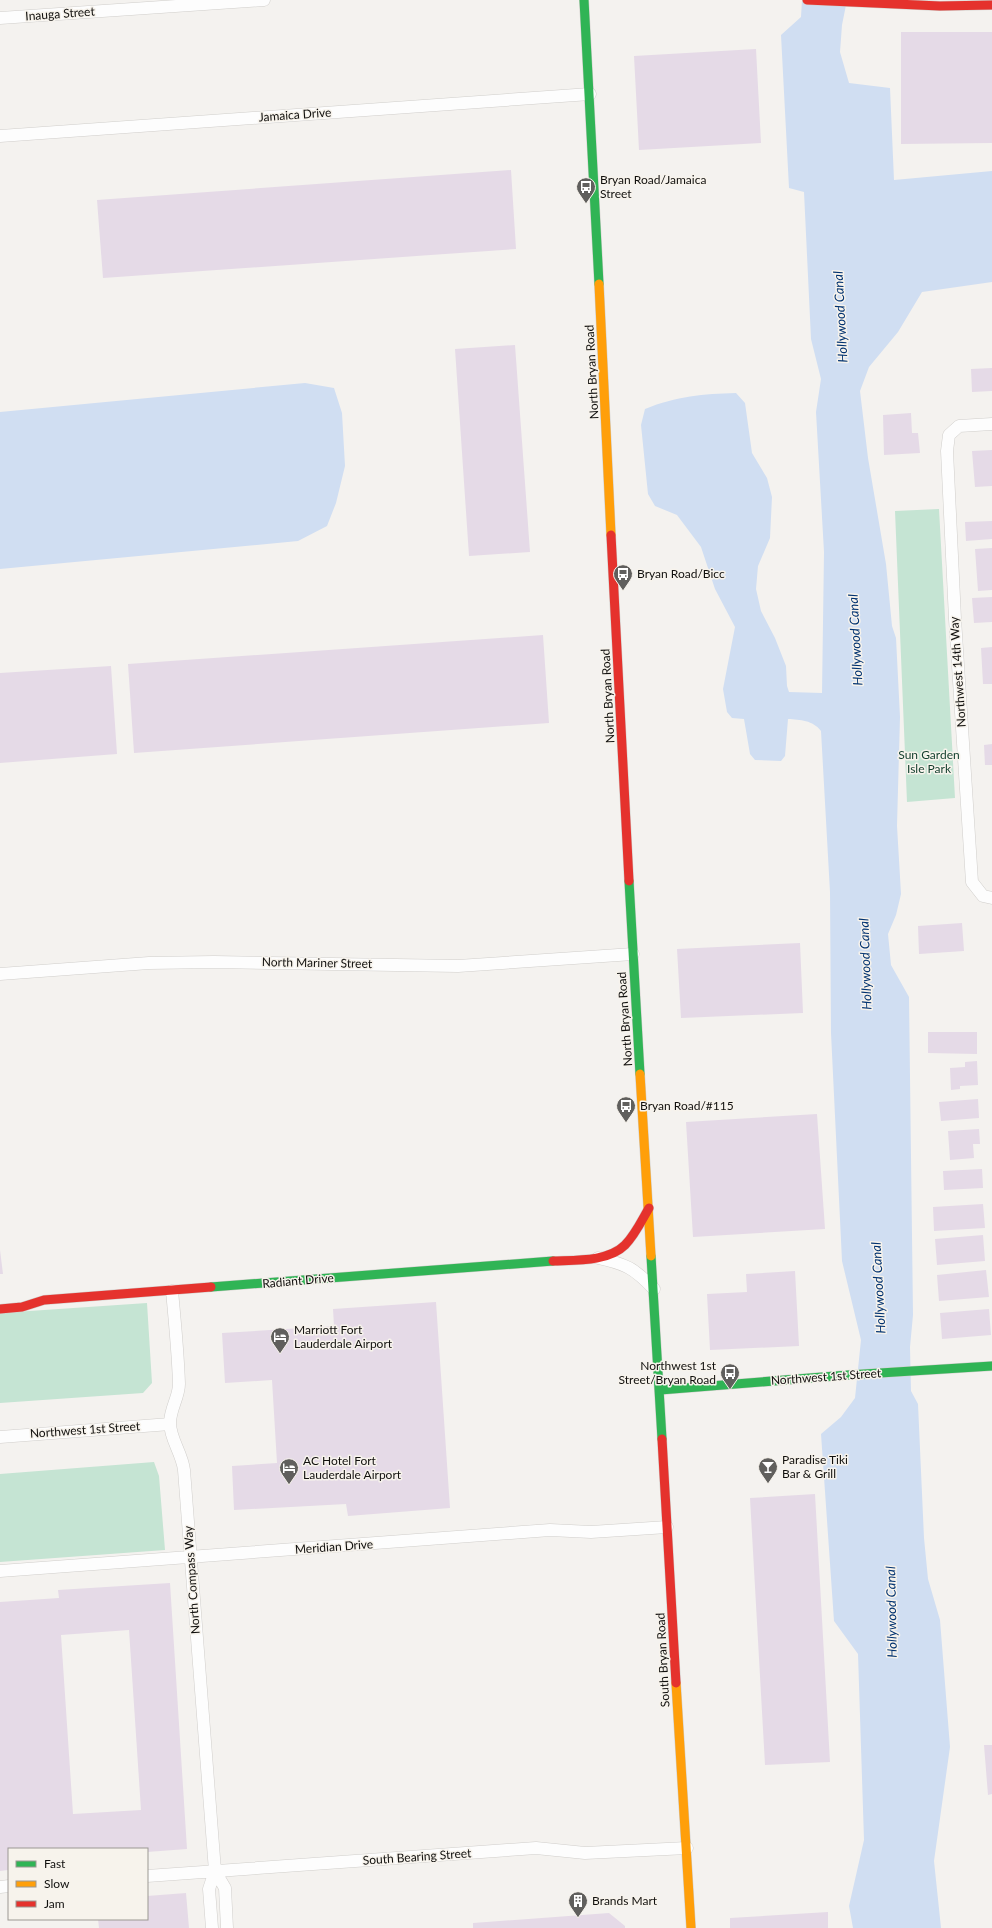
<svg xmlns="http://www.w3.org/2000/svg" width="992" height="1928" viewBox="0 0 992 1928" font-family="Lato,sans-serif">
	<rect width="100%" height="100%" fill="#f4f2ef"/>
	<!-- green -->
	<path fill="#c5e4d3" d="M 939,509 L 955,798 L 907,802 L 895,511 Z
		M 147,1303 L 152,1383 L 143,1393 L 0,1403 L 0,1313 Z
		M 154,1462 L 159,1476 L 165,1550 L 0,1562 L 0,1474 Z"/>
	<!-- water -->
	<path fill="#d0def2" d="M 802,0 L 847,0 L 842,25 L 840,52 L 849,83 L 890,88 L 894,180 L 992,171 L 992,282 L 922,292 L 898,332 L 869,367 L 860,391 L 868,458 L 886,564 L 892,626 L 896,638 L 900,717 L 897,826 L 901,894 L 896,915 L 888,934 L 891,965 L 909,997 L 913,1315 L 910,1347 L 911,1391 L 918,1404 L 924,1538 L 928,1579 L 940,1620 L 950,1747 L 934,1861 L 941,1928 L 853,1928 L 849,1906 L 864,1840 L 858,1654 L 834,1621 L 821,1434 L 841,1417 L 855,1398 L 861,1340 L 842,1261 L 831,1033 L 830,892 L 821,731 C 813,720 800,720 788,719 L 785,756 L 781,761 L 755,760 L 750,754 L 744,719 L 732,718 L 727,712 L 723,689 L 735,627 L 715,589 L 701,547 L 677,515 L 655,506 L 648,494 L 641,425 L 645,409 C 677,396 703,394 736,393 L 745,403 L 752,453 L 767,478 L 772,497 L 770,538 L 758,566 L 756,589 L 761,611 L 775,638 L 786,666 L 787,686 L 789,692 L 822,693 L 824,552 L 816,412 L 821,379 L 811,339 L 804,192 L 789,188 L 781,35 L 801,17 Z
		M 305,383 L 334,388 L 342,413 L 345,466 L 336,503 L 327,526 L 298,541 L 0,569 L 0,412 Z"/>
	<!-- building -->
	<path fill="#e5dae7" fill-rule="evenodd" d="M 901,32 L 992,32 L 992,143 L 901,144 Z
		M 756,49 L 761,143 L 639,150 L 634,56 Z
		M 511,170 L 516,249 L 103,278 L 97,200 Z
		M 515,345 L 530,552 L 469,556 L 455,349 Z
		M 992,368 L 992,391 L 972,392 L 971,369 Z
		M 911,413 L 912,433 L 918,433 L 920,453 L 884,455 L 883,415 Z
		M 992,450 L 992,486 L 975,487 L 972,451 Z
		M 992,521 L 992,539 L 966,541 L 965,522 Z
		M 992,548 L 992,590 L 978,591 L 975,549 Z
		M 992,597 L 992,622 L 974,623 L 972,598 Z
		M 543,635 L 549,723 L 134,753 L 128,664 Z
		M 992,647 L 992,684 L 983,684 L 981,648 Z
		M 111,666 L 117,754 L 0,763 L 0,673 Z
		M 992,744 L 992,765 L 985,765 L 984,745 Z
		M 962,923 L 964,951 L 919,954 L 918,926 Z
		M 800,943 L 803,1013 L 681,1018 L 677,949 Z
		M 928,1032 L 977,1032 L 977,1054 L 928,1053 Z
		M 977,1061 L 978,1085 L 960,1086 L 960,1089 L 951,1090 L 950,1068 L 965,1067 L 965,1062 Z
		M 978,1099 L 979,1118 L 941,1121 L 939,1102 Z
		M 817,1114 L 825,1229 L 693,1237 L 686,1122 Z
		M 979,1129 L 980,1144 L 973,1144 L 974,1158 L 950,1160 L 948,1131 Z
		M 982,1169 L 983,1188 L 944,1190 L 943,1171 Z
		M 983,1204 L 985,1228 L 934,1231 L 933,1207 Z
		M 983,1235 L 985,1261 L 937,1265 L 935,1239 Z
		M 0,1250 L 3,1274 L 0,1274 Z
		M 986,1270 L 989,1297 L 939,1301 L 937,1275 Z
		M 795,1271 L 799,1346 L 710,1350 L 707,1294 L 747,1292 L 746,1274 Z
		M 436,1302 L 450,1508 L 348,1516 L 346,1504 L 234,1510 L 232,1466 L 277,1463 L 272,1380 L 225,1383 L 222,1333 L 334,1326 L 333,1309 Z
		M 989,1309 L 991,1335 L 942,1339 L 940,1313 Z
		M 815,1494 L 830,1762 L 765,1765 L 750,1498 Z
		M 170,1583 L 187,1849 L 147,1852 L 147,1849 L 9,1849 L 8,1870 L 0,1871 L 0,1602 L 59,1598 L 58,1590 ZM 129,1630 L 141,1810 L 73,1814 L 61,1635 Z
		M 984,1745 L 992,1745 L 992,1794 L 988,1795 Z
		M 186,1893 L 189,1928 L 99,1928 L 98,1919 L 147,1919 L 147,1896 Z
		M 828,1912 L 828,1928 L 730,1928 L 730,1918 Z
		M 609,1913 L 625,1926 L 625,1928 L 473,1928 L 473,1923 Z"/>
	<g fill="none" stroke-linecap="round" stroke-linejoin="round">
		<defs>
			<path id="street" d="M 0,18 L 264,0
				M 0,136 L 590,94
				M 992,424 L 959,426 L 949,435 L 947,451 L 955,619 L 972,882 L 983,896 L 992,898
				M 0,974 L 149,963 L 214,962 L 458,966 L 633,954
				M 598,1258 C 626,1264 634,1268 654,1289
				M 172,1291 C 175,1322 178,1353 179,1384 C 179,1397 170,1409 170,1423 C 170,1439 182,1453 184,1470 L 215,1871 L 209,1889 L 212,1928
				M 0,1437 L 170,1424
				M 0,1571 L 550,1530 L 591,1532 L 667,1527
				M 215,1871 L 225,1888 L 227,1928
				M 147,1876 L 536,1848 L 585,1853 L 687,1848
				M 0,1887 L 9,1886"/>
			<path id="fast" d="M 584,0 L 599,284
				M 629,881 L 640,1074
				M 651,1256 L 662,1439
				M 211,1287 L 553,1261
				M 660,1390 L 848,1375 L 992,1366"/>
			<path id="slow" d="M 599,284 L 611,535
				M 640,1074 L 651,1256
				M 676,1683 L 691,1928"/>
			<path id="jam" d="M 807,0 L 940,6 L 992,5
				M 611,535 L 629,881
				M 553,1261 C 575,1260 608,1262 625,1245 C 635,1235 642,1220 649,1208
				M 0,1309 L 22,1307 L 44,1300 L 211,1287
				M 662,1439 L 676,1683"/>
		</defs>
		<!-- street casing -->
		<use href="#street" stroke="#d0cecb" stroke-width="13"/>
		<!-- fast casing -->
		<use href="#fast" stroke="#d0cecb" stroke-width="10"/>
		<!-- slow casing -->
		<use href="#slow" stroke="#d0cecb" stroke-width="10"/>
		<!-- jam casing -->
		<use href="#jam" stroke="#d0cecb" stroke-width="10"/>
		<!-- street -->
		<use href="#street" stroke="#fdfdfd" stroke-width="12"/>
		<!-- fast -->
		<use href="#fast" stroke="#30b455" stroke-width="9"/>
		<!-- slow -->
		<use href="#slow" stroke="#ff9f0a" stroke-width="9"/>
		<!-- jam -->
		<use href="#jam" stroke="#e5322d" stroke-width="9"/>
	</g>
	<!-- icons -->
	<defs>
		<symbol id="bus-pin" viewBox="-11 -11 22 30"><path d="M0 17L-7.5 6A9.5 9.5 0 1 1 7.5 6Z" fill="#605f5d" stroke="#f7f3ec"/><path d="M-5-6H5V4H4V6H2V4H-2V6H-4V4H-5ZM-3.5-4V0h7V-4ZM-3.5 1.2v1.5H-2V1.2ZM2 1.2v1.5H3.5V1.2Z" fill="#fff"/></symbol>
		<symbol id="hotel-pin" viewBox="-11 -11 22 30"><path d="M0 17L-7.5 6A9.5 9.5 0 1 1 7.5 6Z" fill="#605f5d" stroke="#f7f3ec"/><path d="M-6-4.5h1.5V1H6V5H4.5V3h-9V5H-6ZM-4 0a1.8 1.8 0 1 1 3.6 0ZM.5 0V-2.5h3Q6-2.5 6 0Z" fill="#fff"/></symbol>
		<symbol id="bar-pin" viewBox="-11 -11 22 30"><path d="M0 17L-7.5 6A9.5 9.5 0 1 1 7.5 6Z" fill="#605f5d" stroke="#f7f3ec"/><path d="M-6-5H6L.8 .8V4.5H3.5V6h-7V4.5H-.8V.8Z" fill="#fff"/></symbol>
		<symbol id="building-pin" viewBox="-11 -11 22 30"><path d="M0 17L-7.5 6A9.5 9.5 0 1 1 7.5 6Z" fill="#605f5d" stroke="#f7f3ec"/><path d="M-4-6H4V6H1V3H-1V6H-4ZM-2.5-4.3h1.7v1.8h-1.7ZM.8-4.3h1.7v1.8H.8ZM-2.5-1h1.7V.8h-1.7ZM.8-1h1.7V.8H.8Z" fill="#fff"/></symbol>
	</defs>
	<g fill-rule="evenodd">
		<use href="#bus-pin" x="575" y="176" width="22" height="30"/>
		<use href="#bus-pin" x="612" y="563" width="22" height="30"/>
		<use href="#bus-pin" x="615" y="1095" width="22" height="30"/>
		<use href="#hotel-pin" x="269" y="1326" width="22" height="30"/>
		<use href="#bus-pin" x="719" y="1362" width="22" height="30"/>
		<use href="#bar-pin" x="757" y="1456" width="22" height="30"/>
		<use href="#hotel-pin" x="278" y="1457" width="22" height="30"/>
		<use href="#building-pin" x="567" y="1890" width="22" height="30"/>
	</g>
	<g text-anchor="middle" stroke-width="3" stroke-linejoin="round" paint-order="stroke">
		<!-- street labels -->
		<g font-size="12" fill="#11100e" stroke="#f7f3ec">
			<text transform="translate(60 14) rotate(-4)" y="4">Inauga Street</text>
			<text transform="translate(295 115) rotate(-4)" y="4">Jamaica Drive</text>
			<text transform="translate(592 372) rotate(-93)" y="4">North Bryan Road</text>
			<text transform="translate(958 672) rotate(-94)" y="4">Northwest 14th Way</text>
			<text transform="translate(608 696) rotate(-93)" y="4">North Bryan Road</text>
			<text transform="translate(317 963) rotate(1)" y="4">North Mariner Street</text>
			<text transform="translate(625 1019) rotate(-94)" y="4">North Bryan Road</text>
			<text transform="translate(298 1281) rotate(-5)" y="4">Radiant Drive</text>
			<text transform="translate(826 1377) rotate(-4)" y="4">Northwest 1st Street</text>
			<text transform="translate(85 1430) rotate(-4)" y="4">Northwest 1st Street</text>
			<text transform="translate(334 1547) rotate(-4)" y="4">Meridian Drive</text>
			<text transform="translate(192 1580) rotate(-94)" y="4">North Compass Way</text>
			<text transform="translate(663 1660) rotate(-93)" y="4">South Bryan Road</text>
			<text transform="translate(417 1857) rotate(-4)" y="4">South Bearing Street</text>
		</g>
		<!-- poi labels -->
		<g font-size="12" fill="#11100e" stroke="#f7f3ec" text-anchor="start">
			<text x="600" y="184">Bryan Road/Jamaica<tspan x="600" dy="14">Street</tspan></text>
			<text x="637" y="578">Bryan Road/Bicc</text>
			<text x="640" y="1110">Bryan Road/#115</text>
			<text x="294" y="1334">Marriott Fort<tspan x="294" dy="14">Lauderdale Airport</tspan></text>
			<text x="716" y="1370" text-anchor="end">Northwest 1st<tspan x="716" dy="14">Street/Bryan Road</tspan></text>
			<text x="782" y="1464">Paradise Tiki<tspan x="782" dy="14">Bar &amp; Grill</tspan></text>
			<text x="303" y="1465">AC Hotel Fort<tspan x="303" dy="14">Lauderdale Airport</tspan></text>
			<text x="592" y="1905">Brands Mart</text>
		</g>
		<!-- park labels -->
		<g font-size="12" fill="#113e2c" stroke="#f7f3ec">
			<text x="929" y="759">Sun Garden<tspan x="929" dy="14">Isle Park</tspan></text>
		</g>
		<!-- water labels -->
		<g font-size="13" font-style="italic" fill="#013270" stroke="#f7f3ec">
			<text transform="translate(840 317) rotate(-93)" y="5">Hollywood Canal</text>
			<text transform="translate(855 640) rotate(-93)" y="5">Hollywood Canal</text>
			<text transform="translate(865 964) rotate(-92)" y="5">Hollywood Canal</text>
			<text transform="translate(878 1288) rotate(-93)" y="5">Hollywood Canal</text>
			<text transform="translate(891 1612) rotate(-91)" y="5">Hollywood Canal</text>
		</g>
	</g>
	<!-- legend -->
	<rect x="8" y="1848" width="140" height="72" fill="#f7f3ec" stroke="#9b9893"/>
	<rect x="16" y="1861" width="20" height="6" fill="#30b455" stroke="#9b9893"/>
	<text x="44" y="1868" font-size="12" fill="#11100e">Fast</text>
	<rect x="16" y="1881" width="20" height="6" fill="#ff9f0a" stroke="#9b9893"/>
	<text x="44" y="1888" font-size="12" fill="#11100e">Slow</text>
	<rect x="16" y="1901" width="20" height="6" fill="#e5322d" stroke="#9b9893"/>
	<text x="44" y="1908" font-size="12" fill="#11100e">Jam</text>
</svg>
